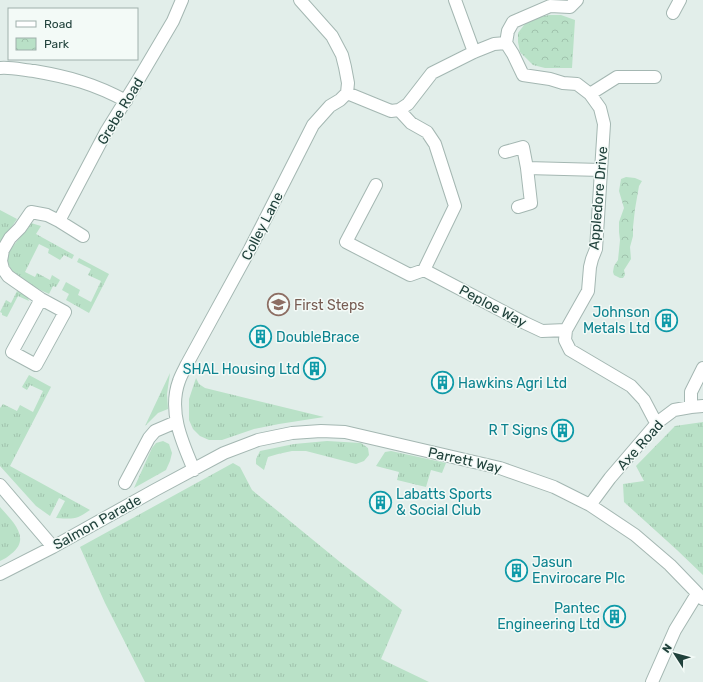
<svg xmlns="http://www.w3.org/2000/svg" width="703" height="682" viewBox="0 0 703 682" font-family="Rubik,sans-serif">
	<defs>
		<pattern id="grass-tufts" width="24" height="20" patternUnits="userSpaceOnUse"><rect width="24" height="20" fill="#b9e1c7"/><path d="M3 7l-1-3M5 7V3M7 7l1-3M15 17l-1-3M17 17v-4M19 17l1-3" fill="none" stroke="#9fc2ac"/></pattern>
		<pattern id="park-crowns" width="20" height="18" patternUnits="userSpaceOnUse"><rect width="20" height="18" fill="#b9e1c7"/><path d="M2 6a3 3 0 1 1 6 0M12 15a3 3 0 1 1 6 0" fill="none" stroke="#9fc2ac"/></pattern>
	</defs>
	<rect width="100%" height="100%" fill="#e2eeea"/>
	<!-- grass -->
	<path fill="url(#grass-tufts)" d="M 549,15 L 561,15 L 575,20 L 572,68 L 545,68 L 533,65 L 520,52 L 518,42 L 518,33 L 524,25 L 536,18 Z
		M 0,210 L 17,219 L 0,244 Z
		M 31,223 L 41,226 L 36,234 L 74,255 L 72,259 L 64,255 L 60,260 L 48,253 L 49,249 L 39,244 L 25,272 L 35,277 L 37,273 L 50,280 L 52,275 L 60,280 L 56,287 L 53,286 L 49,294 C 35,287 1,274 9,253 C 13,244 26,232 31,223 Z
		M 79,258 L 109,274 L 89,313 L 66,300 L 69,294 L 62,290 L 66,282 L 80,290 L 78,295 L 91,302 L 101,281 L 88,275 L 91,269 L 77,262 Z
		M 17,291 L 27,296 L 29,301 L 18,296 L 7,317 L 2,315 L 2,313 L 0,312 L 6,300 L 11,303 Z
		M 170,373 L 167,394 L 168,409 L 158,413 L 145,426 Z
		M 29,375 L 51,387 L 10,466 L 90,510 C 76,520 73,519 56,518 L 65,501 L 59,498 L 50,516 L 36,506 L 0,466 L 0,408 L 3,404 L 17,411 L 20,405 L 33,412 L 43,391 L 30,385 L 27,390 L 22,387 Z
		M 196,378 L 199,384 L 205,388 L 324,417 L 279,424 L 254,429 L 222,440 L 209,440 L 200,436 L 193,429 L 189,420 L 189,399 Z
		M 703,422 L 703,575 L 677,550 L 624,502 L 623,484 L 644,481 L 636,466 L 675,426 Z
		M 163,441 L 169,444 L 172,453 L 170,461 L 166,470 L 134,488 L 152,448 L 156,443 Z
		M 327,441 L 361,443 L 368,448 L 369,455 L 364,461 L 356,464 L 306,451 L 292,451 L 278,454 L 268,457 L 264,470 L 256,464 L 256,459 L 260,451 L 294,444 Z
		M 391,451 L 446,463 L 442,473 L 431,470 L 426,487 L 397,480 L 399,472 L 376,466 L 385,452 Z
		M 233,463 L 240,467 L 252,490 L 340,562 L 402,610 L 381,659 L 429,682 L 145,682 L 105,603 L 80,547 Z
		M 0,507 C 12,521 32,538 11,554 C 8,557 4,559 0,561 Z"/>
	<!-- park -->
	<path fill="url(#park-crowns)" d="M 559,17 L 572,21 L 570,66 L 546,66 L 535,63 L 523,52 L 520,43 L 519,35 L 526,26 L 537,21 Z
		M 626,177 L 635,178 L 642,181 L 639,186 L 635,209 L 633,227 L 633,236 L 630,247 L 631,259 L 624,270 L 625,275 L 623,278 L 620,278 L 614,275 L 613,272 L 614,266 L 618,260 L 620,240 L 619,232 L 619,222 L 624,208 L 619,191 L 621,179 Z"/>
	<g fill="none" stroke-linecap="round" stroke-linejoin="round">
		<defs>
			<path id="minor" d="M 455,0 L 474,52
				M 673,13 L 680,0
				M 506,43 L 508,31 L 513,22 L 550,6 L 570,7 L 577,0
				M 0,68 C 11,67 23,70 34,71 C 69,77 95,84 126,101
				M 347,93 L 391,111 L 399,110 L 408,104 L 432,73 L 474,52 L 494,44 L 506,43 L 513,54 L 523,75 L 550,79 L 563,83 L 577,84 L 590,94 L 600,108 L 604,124 L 596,249 L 592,259 L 590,267 L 588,291 L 566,330 L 565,340 L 570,350 L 631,386 L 644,400 L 654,419 L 658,422
				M 590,94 L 617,77 L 655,77
				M 399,110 L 411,123 L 427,132 L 435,144 L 455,206 L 424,270 L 525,323 L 542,331 L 566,330
				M 505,152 L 523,147 L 527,168 L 531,203 L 518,207
				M 527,168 L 601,170
				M 376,185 L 346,242 L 410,275 L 424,270
				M 59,221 L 106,132 L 137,82 L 173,21 L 182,0
				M 41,299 L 12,352 L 36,365 L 65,312 L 41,299 L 15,281 L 8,276 L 3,269 L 1,261 L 3,250 L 10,238 L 20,228 L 31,212 L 47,215 L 59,221 L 83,236
				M 691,407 L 691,392 L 703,368
				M 194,470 C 182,442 168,411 179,381 C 181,375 184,370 187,364 L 250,249 L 313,125 L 330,106 L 340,100 L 347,93 L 348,83 L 345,67 L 342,55 L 332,36 L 300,0
				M 125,483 L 149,438 L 155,431 L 176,422
				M 0,485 L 53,547
				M 590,505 L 610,478 L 658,422 L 674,410 L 691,407 L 703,406
				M 0,574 L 53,547 L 155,490 L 224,453 L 258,440 L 292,433 L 321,431 L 345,432 L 500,468 L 554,487 L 590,505 L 635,535 L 670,565 L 703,599
				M 652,682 L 675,630 L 697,594"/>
		</defs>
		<!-- minor casing -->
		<use href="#minor" stroke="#a4b7b2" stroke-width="14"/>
		<!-- minor -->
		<use href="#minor" stroke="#fff" stroke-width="12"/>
	</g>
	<!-- icons -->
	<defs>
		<symbol id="school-ring" viewBox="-11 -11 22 22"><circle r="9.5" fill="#f3faf7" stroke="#8d6e63" stroke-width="1.5"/><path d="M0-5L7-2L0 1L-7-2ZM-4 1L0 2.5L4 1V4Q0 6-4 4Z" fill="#8d6e63"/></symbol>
		<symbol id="building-ring" viewBox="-11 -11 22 22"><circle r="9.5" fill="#f3faf7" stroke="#0f9aa8" stroke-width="1.5"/><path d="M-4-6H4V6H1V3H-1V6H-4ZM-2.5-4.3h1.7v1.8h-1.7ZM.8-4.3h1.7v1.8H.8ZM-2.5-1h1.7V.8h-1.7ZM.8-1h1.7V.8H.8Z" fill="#0f9aa8"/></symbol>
	</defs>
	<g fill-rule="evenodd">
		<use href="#school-ring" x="266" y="292" width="25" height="25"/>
		<use href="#building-ring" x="654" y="308" width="25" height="25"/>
		<use href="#building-ring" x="248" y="324" width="25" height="25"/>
		<use href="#building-ring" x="302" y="356" width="25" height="25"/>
		<use href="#building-ring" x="430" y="370" width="25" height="25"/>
		<use href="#building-ring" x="550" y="418" width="25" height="25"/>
		<use href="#building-ring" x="368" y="490" width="25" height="25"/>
		<use href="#building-ring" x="504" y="558" width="25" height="25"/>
		<use href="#building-ring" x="602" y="604" width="25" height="25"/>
	</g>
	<g text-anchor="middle" stroke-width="3" stroke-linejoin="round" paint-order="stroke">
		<!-- street labels -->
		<g font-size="14" fill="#20413b" stroke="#f3faf7">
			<text transform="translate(120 111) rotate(-59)" y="5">Grebe Road</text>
			<text transform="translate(598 198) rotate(-85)" y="5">Appledore Drive</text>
			<text transform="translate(262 226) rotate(-63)" y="5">Colley Lane</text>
			<text transform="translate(493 306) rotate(28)" y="5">Peploe Way</text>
			<text transform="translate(640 445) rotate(-48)" y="5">Axe Road</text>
			<text transform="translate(465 460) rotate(13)" y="5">Parrett Way</text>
			<text transform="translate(97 522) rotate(-29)" y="5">Salmon Parade</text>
		</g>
		<!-- education labels -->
		<g font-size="14" fill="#785e54" stroke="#f3faf7" text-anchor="start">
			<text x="294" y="310">First Steps</text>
		</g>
		<!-- culture labels -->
		<g font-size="14" fill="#0d838f" stroke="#f3faf7" text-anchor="end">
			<text x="650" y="317">Johnson<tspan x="650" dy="16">Metals Ltd</tspan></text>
			<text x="276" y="342" text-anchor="start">DoubleBrace</text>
			<text x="300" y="374">SHAL Housing Ltd</text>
			<text x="458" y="388" text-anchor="start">Hawkins Agri Ltd</text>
			<text x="548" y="435">R T Signs</text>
			<text x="396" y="499" text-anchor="start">Labatts Sports<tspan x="396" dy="16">&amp; Social Club</tspan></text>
			<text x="532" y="567" text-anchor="start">Jasun<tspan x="532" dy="16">Envirocare Plc</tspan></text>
			<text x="600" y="613">Pantec<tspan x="600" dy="16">Engineering Ltd</tspan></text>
		</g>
	</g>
	<!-- legend -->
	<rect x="8" y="8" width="130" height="52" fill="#f3faf7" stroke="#9fb0ac"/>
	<rect x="16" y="21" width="20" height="6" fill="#ffffff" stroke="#9fb0ac"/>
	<text x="44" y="28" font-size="12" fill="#20413b">Road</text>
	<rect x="16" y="38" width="20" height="12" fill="url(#park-crowns)" stroke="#9fb0ac"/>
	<text x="44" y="48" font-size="12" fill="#20413b">Park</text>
	<!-- north arrow -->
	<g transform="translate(675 654) rotate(306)" stroke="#f3faf7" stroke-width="3" paint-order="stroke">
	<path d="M0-3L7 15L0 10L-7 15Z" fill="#20413b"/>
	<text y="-6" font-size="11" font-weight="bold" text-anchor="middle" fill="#20413b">N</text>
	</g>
</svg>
